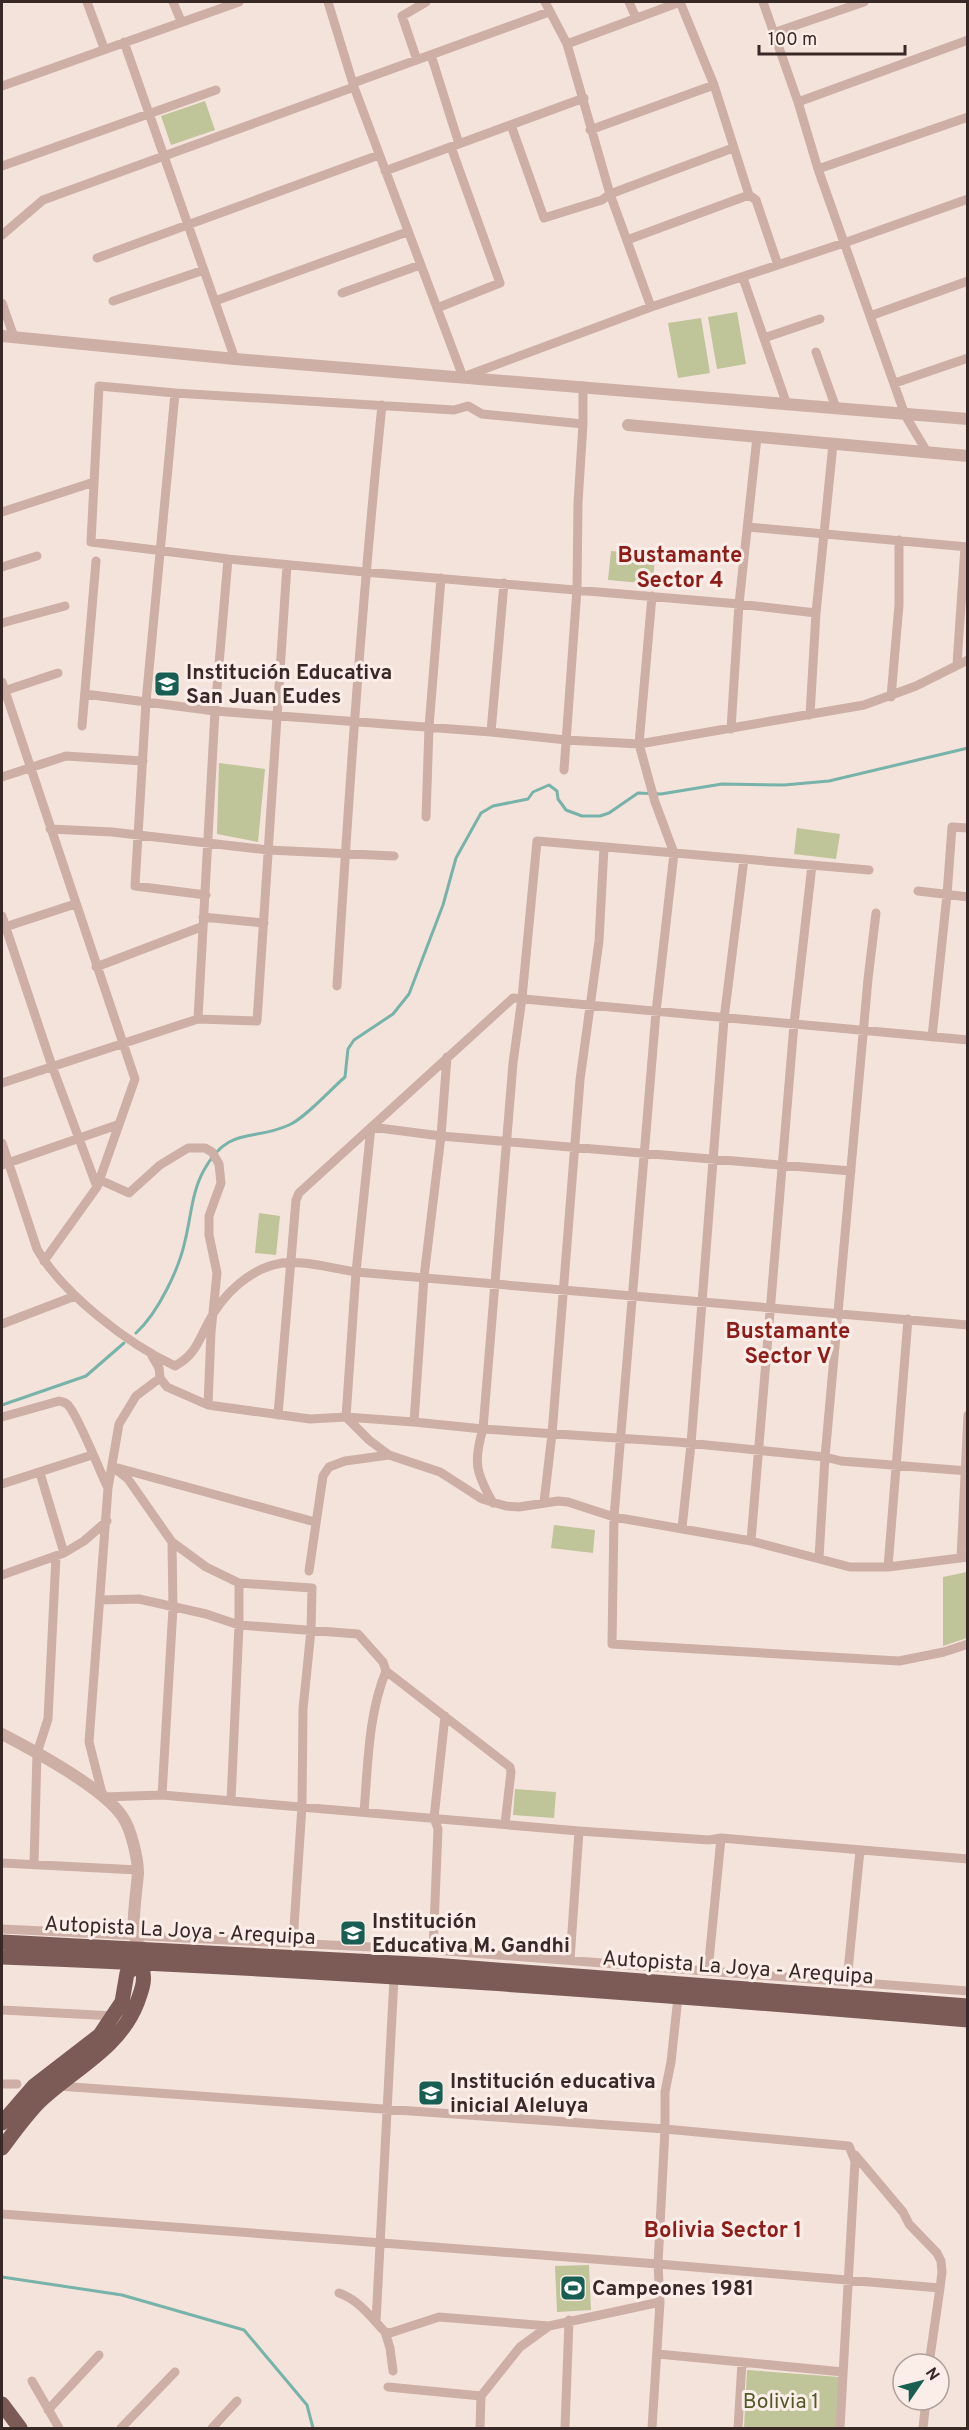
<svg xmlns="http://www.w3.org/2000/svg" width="969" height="2430" viewBox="0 0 969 2430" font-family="Overpass,sans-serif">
	<rect width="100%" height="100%" fill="#f4e3db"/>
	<!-- green -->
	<path fill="#bfc499" d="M 205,101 L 215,130 L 171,145 L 161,116 Z
		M 737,312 L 746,364 L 717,369 L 708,317 Z
		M 701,318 L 710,373 L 678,378 L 668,323 Z
		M 611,551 L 655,555 L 653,584 L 608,580 Z
		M 219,763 L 265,769 L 258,842 L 217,834 Z
		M 797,828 L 840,834 L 836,859 L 794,854 Z
		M 259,1213 L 280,1216 L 276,1255 L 255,1253 Z
		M 554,1525 L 595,1530 L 593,1553 L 551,1548 Z
		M 967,1572 L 967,1638 L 943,1646 L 943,1577 Z
		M 515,1789 L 556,1792 L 554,1818 L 513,1815 Z
		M 589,2265 L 591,2310 L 557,2312 L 555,2266 Z
		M 747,2370 L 839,2377 L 836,2428 L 744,2428 Z"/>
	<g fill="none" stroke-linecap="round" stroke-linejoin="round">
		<!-- stream -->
		<path stroke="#77b3a9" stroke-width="3" d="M 136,1333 C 158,1313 179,1269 185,1241 C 191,1217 192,1191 204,1170 C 229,1125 252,1142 289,1125 C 305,1118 330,1090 345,1077 L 348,1049 L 354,1040 L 393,1014 L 409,994 L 443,905 L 456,858 L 481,813 L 493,806 L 528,799 L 533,792 L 549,785 L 557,791 L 558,799 L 566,810 L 582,816 L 600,816 L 609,813 L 638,793 L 661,794 L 722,784 L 784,785 L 829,781 L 968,748
			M 2,1405 L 86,1376 L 124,1343
			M 2,2277 L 122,2295 L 244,2330 L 307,2405 L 313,2428"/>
		<!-- minor -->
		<path stroke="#cdafa6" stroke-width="9" d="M 87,2 L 104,48
			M 173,2 L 181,21
			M 328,2 L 354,87 L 463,377 L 651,307 L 844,243 L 968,199
			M 545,2 L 567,44 L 610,194 L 651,307
			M 629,2 L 636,18
			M 680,2 L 714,85 L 749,195 L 756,200 L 778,265
			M 763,2 L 798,102 L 818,169 L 905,415 L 927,452
			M 773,33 L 864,2
			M 124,42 L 235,359
			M 567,44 L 680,2
			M 431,55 L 459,144
			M 417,60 L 402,16 L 426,2
			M 353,83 L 549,12
			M 2,86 L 239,2
			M 798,102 L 968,40
			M 511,125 L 544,218 L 602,200 L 610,194 L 733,148
			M 590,130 L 714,85
			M 2,166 L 216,90
			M 818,169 L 968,117
			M 385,171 L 584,98
			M 2,235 L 43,200 L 354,87
			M 627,240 L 749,195
			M 97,258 L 379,155
			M 743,278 L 787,405
			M 342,293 L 420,265
			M 113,301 L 204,270
			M 215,301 L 407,232
			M 2,303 L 14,337
			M 437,308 L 500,283 L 451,147
			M 870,316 L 968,281
			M 764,338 L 820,319
			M 816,352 L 836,408
			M 895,383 L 968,358
			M 175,393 L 146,702 L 135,886 L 206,895
			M 583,424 L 482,414 L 468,406 L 454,410 L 175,393 L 99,386 L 91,542 L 228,559 L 365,572 L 739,604 L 816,613
			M 2,512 L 94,482
			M 748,527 L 968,547
			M 2,567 L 37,556
			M 652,596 L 639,744 L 655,802 L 674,853 L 656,1012 L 614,1517 L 612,1644 L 899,1661 L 944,1652 L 968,1644
			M 2,623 L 65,606
			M 957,664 L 965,547
			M 2,682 L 135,1079 L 97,1187 L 44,1261
			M 4,691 L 58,673
			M 85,694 L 215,711 L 491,732 L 566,740 L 639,744 L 864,705 L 916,686 L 968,660
			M 891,697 L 899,605 L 899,540
			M 810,715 L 816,613 L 833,444
			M 82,726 L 96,561
			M 731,729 L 739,604 L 757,437
			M 491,732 L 504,583
			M 564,770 L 577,589 L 578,503 L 583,424 L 583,386
			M 2,777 L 66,756 L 143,761
			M 426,817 L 429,727 L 441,578
			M 50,829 L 112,832 L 268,850 L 394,856
			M 918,891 L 968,897
			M 2,916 L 52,1066 L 97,1187
			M 203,917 L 264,923
			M 2,928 L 75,904
			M 96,967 L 201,927
			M 337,986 C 349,792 362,599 382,405
			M 198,1019 L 215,711 L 228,559
			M 932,1037 L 947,895 L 952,827 L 968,828
			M 2,1083 L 198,1019 L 257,1021 L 287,565
			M 2,1143 L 37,1249 C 63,1294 128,1344 175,1366 C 195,1355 198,1342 208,1323 C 222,1295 250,1268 282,1263 C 303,1260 335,1269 356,1272 L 968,1325
			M 2,1165 L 117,1125
			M 851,1171 L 441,1136 L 371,1127 L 356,1272 L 346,1417 L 369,1440 L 389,1455 L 440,1472 L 482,1499 L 506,1506 L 519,1507 L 558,1501 L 568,1502 L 614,1517 L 751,1541 L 850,1567 L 888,1567 L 968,1557
			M 100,1180 L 129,1193 L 160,1165 L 188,1148 L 205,1148 L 212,1152 L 219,1164 L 221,1183 L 209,1216 L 209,1235 L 217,1273 L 211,1332 L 208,1405
			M 2,1324 L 75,1296
			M 152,1356 L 159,1368 L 160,1378 L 167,1387 L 208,1405 L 310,1419 L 346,1417 L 414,1422 L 483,1429 L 677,1442 L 825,1457 L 841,1461 L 968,1471
			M 160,1378 L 136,1396 L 119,1424 L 108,1488 L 89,1742 L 103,1797 L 162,1795 L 579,1831 L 709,1840 L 721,1838 L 968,1859
			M 278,1415 L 296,1200 L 299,1193 L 513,998 L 968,1040
			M 2,1417 L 59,1401 C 63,1402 65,1402 68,1405 C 79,1417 99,1470 108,1488
			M 414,1422 L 424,1277 L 441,1136 L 447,1057
			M 113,1467 L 128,1479 L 172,1542 L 206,1567 L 239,1583 L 312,1588 L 311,1630 L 303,1709 L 302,1806 L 293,1942
			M 118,1468 L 315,1522
			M 40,1473 L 64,1553
			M 2,1484 L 92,1455
			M 544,1502 L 552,1434 L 580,1080 L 599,941 L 604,847
			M 493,1503 C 476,1473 473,1462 483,1429 L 513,1063 L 522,998 L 537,841 L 869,870
			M 682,1528 L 691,1444 L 724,1019 L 744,859
			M 751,1541 L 794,1024 L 812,865
			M 819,1558 L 825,1457 L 868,979 L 876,913
			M 961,1558 L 968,1415
			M 888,1567 L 908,1319
			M 309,1571 L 323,1476 L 329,1467 L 345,1461 L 389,1455
			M 2,1575 L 64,1553 L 84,1541 L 107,1521
			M 100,1600 L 139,1599 L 206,1614 L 239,1625 L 358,1634 L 383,1662 L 386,1671 L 510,1767 L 511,1772 L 505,1824
			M 162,1795 L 173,1608 L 172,1542
			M 231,1801 L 239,1625 L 239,1583
			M 364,1812 C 368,1765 368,1715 386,1671
			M 2,1863 L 138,1870
			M 34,1864 L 37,1753 L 48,1719 L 56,1556
			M 2,1929 L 433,1950 L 968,1991
			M 433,1950 L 438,1829 L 434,1818 L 445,1716
			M 570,1960 L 579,1831
			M 708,1971 L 721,1838
			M 847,1981 L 860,1850
			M 2,2010 L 114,2016
			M 2,2084 L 17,2084
			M 58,2086 L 665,2129 L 849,2146 L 855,2161 L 840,2428
			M 855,2155 L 903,2212 L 909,2224 L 937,2253 L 941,2261 L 942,2272 L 940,2288
			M 2,2214 L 658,2264 L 940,2288 L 929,2364
			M 339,2293 C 359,2300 371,2317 385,2332 L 390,2333 L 439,2317 L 549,2326
			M 376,2322 L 394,1978
			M 385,2332 L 390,2348 L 393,2371
			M 658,2354 L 843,2372
			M 32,2381 L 59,2428
			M 388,2387 L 481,2396
			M 48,2410 L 99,2355
			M 121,2428 L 175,2372
			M 212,2428 L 237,2401
			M 480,2428 L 481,2396 L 520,2347 L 549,2326 L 660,2302
			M 565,2428 L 569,2320
			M 652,2428 L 660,2302 L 658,2264 L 665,2129 L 665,2092 L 671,2062 L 678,1997
			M 738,2428 L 742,2362
			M 923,2428 L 926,2400"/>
		<!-- tertiary -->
		<path stroke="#cdafa6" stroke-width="12" d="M 2,336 L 235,359 L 968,419
			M 628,425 L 968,456
			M 2,1734 C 33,1750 103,1788 122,1816 C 131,1828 138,1859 138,1873 C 137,1887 131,1927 135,1937 C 136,1941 140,1945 142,1949"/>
		<!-- primary -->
		<path stroke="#7c5b57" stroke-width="15" d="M 2,1942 L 433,1965 L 968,2006
			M 2,1957 C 324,1969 646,1993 968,2020
			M 2,2123 L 34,2086 L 100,2035 L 122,2002 L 127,1973 L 141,1962 C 146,1979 143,1987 137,2003 C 119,2049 75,2068 40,2101 C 26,2115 14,2132 2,2148
			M 2,2404 L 20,2428"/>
	</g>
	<!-- icons -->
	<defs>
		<symbol id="school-square" viewBox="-11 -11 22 22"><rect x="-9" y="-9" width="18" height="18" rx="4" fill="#195e53" stroke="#fbeee8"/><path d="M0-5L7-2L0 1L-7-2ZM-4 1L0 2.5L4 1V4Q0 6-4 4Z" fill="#fff"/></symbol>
		<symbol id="stadium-square" viewBox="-11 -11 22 22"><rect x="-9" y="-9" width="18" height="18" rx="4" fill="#195e53" stroke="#fbeee8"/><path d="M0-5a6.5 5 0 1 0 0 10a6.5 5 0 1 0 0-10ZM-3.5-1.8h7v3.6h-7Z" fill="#fff"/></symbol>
	</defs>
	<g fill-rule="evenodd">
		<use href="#school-square" x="152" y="669" width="30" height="30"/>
		<use href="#school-square" x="338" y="1918" width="30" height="30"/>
		<use href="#school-square" x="416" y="2078" width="30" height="30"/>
		<use href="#stadium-square" x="558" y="2273" width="30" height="30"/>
	</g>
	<g text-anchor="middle" stroke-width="6" stroke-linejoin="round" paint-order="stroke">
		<!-- poi labels -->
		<g font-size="21" font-weight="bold" fill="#382927" stroke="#fbeee8" text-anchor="start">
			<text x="186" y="679">Institución Educativa<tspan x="186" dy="24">San Juan Eudes</tspan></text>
			<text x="372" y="1928">Institución<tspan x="372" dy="24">Educativa M. Gandhi</tspan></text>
			<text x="450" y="2088">Institución educativa<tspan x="450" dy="24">inicial Aleluya</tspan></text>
			<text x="592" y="2295">Campeones 1981</text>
		</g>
		<!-- street labels -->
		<g font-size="21" fill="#382927" stroke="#fbeee8">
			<text transform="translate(180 1930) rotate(3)" y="7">Autopista La Joya - Arequipa</text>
			<text transform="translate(738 1967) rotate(4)" y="7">Autopista La Joya - Arequipa</text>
		</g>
		<!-- park labels -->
		<g font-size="21" fill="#525929" stroke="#fbeee8">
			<text x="781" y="2408">Bolivia 1</text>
		</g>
		<!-- neighbourhood labels -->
		<g font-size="22" font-weight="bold" fill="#8e1c19" stroke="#fbeee8">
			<text x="680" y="562">Bustamante<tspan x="680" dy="25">Sector 4</tspan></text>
			<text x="788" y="1338">Bustamante<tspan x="788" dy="25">Sector V</tspan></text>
			<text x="723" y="2237">Bolivia Sector 1</text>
		</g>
	</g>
	<!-- border -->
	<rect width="969" height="2430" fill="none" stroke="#382927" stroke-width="6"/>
	<!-- north arrow -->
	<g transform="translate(921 2382) rotate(55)"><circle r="28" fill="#fbeee8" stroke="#ad9f9b" stroke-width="1.5"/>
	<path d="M0-4.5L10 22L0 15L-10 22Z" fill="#195e53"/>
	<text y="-9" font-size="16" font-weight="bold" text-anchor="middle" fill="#382927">N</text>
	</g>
	<!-- scale -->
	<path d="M759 45v9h146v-9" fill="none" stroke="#382927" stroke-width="3"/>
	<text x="768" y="45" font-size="18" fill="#382927" stroke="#fbeee8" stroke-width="4.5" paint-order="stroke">100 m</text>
</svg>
